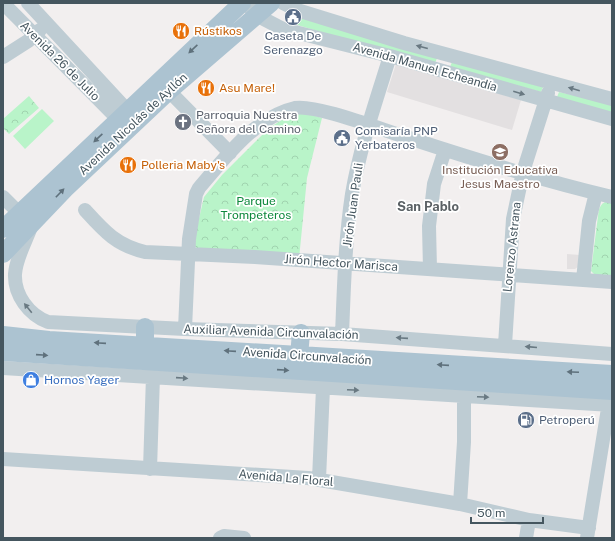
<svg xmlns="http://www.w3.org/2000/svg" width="615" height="541" viewBox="0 0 615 541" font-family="'Public Sans',sans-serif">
	<defs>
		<pattern id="park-crowns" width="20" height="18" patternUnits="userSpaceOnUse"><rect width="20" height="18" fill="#b9f4c9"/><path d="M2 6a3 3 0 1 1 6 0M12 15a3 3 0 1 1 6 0" fill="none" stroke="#a0d3af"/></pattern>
	</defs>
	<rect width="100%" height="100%" fill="#f2efef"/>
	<!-- education -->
	<path fill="#e3e0e1" d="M 396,64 L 521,100 L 512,130 L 387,92 Z
		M 567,254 L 580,255 L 579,266 L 575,269 L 567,269 Z"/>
	<!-- grass -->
	<path fill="#b9f4c9" d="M 287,12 L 438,56 L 435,63 L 432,65 L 294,24 L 288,22 L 286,19 Z
		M 452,62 L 543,87 L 541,92 L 450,67 Z
		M 559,92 L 612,104 L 612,115 L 557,97 Z
		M 42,109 L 54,121 L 25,149 L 13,136 Z"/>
	<!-- park -->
	<path fill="url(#park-crowns)" d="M 29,96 L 39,108 L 9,134 L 3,128 L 3,119 Z
		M 305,113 L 322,118 L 307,178 L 299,259 L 198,250 L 193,244 L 204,197 L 222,175 L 269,128 L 288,116 Z
		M 607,201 L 612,202 L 612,276 L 595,275 L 591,271 L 598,216 C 599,208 600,204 607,201 Z"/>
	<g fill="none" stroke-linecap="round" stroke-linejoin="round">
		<!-- minor -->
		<path stroke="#beccd3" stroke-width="14" d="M 3,3 L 118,119
			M 28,3 L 127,110
			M 245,3 L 258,16 L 283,29 L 390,56 L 612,119
			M 283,3 L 297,10 L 404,43 L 612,99
			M 3,57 L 28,41 L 40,30
			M 169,91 L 230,153
			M 3,197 L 19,213
			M 85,210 C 104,231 116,245 145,252 L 255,257 L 612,282
			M 31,227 C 26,241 16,258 15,274 C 14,295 29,315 48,322 L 185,329 L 342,334 L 612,354
			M 430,269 L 429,226 L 434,184 L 445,150
			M 583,280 L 589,221 L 596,193
			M 185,329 L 189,239 L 196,194 L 199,188 C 225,158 255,117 295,108 C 316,104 385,131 409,138 C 476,160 544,181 612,197
			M 342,334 C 344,287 345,240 352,194 C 360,147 376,101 390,56
			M 505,345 L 513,219 L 523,172 L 548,93
			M 3,368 L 612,405
			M 3,459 L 308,478 L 460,504 L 529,520 L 589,528
			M 150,469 L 153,376
			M 319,479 L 323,388
			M 460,504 L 464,442 L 464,387
			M 220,538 L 224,536 L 244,538
			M 526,538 L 529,520
			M 587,538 L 610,396"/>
		<!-- major -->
		<path stroke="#acc3d1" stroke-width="18" d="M 3,229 L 242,3
			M 3,254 L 65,189 L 169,91 L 271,3
			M 3,335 L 49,340 L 612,374
			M 145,346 L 145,327
			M 3,352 L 612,391
			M 299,356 L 301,333"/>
	</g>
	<!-- one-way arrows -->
	<defs><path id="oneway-solid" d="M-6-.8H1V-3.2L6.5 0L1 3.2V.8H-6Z"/></defs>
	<g fill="#697982">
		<use href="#oneway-solid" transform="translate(422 47) rotate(-165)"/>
		<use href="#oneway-solid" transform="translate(574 89) rotate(-164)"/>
		<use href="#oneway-solid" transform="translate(519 93) rotate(16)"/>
		<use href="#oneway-solid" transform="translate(28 308) rotate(-129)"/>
		<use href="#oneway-solid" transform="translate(402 338) rotate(-176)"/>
		<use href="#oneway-solid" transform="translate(531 347) rotate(-175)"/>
		<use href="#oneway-solid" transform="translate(182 378) rotate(4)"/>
		<use href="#oneway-solid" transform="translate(353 390) rotate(3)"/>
		<use href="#oneway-solid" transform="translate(483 397) rotate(3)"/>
	</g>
	<g fill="#5f717c">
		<use href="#oneway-solid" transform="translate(193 49) rotate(137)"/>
		<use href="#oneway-solid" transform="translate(98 138) rotate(137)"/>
		<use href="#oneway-solid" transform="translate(60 193) rotate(-46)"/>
		<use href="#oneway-solid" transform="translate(100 343) rotate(-176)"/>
		<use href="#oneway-solid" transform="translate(230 351) rotate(-176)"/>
		<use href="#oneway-solid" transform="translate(42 355) rotate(4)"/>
		<use href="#oneway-solid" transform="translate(443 365) rotate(-176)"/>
		<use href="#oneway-solid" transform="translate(283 370) rotate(4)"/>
		<use href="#oneway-solid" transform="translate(573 372) rotate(-177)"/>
	</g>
	<!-- icons -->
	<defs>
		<symbol id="civic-disc" viewBox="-11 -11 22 22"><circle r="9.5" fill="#5c6f8a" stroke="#fff"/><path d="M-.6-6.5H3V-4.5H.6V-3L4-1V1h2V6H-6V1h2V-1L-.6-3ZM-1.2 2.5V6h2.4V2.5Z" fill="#fff"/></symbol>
		<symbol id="restaurant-disc" viewBox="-11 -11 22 22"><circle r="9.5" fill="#e8710a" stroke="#fff"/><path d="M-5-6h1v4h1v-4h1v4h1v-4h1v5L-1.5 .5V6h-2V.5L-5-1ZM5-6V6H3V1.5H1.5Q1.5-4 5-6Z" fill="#fff"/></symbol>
		<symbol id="church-disc" viewBox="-11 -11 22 22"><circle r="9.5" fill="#6b7280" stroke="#fff"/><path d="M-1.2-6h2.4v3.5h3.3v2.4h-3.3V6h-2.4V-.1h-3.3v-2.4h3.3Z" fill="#fff"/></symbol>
		<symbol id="school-disc" viewBox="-11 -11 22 22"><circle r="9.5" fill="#8d6e63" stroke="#fff"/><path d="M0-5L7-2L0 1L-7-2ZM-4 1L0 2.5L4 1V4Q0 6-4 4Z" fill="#fff"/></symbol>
		<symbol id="shop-disc" viewBox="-11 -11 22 22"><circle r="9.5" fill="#3f7fe0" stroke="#fff"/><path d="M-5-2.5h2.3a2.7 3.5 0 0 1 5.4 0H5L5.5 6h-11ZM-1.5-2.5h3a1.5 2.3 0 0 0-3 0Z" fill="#fff"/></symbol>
		<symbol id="fuel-disc" viewBox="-11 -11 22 22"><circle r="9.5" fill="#5c6f8a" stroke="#fff"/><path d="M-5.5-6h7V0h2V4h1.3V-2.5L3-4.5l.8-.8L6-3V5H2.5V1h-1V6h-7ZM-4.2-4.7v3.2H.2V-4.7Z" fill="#fff"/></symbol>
	</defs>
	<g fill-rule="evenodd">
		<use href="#civic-disc" x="283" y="7" width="20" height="20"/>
		<use href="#restaurant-disc" x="171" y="21" width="20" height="20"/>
		<use href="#restaurant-disc" x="196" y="78" width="20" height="20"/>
		<use href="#church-disc" x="173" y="112" width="20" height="20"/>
		<use href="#civic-disc" x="332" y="128" width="20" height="20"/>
		<use href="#school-disc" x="490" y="142" width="20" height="20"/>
		<use href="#restaurant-disc" x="118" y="155" width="20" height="20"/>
		<use href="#shop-disc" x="21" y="370" width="20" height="20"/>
		<use href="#fuel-disc" x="516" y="410" width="20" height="20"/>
	</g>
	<g text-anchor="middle" stroke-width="3.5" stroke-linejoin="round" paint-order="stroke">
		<!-- food labels -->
		<g font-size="12" fill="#c56008" stroke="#fff" text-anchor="start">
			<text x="194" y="35">Rústikos</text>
			<text x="219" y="92">Asu Mare!</text>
			<text x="141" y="169">Polleria Maby's</text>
		</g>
		<!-- service labels -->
		<g font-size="12" fill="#4e5e75" stroke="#fff" text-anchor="start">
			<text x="293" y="40" text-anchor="middle">Caseta De<tspan x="293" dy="14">Serenazgo</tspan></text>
			<text x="355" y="135">Comisaría PNP<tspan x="355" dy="14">Yerbateros</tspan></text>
			<text x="539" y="424">Petroperú</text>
		</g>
		<!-- street labels -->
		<g font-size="12" fill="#45565f" stroke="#fff">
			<text transform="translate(60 61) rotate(45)" y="4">Avenida 26 de Julio</text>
			<text transform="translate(425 67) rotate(16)" y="4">Avenida Manuel Echeandía</text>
			<text transform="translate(133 124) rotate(-43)" y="4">Avenida Nicolás de Ayllón</text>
			<text transform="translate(353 205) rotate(-82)" y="4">Jirón Juan Pauli</text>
			<text transform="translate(512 247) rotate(-84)" y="4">Lorenzo Astrana</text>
			<text transform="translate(341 263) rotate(4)" y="4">Jirón Hector Marisca</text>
			<text transform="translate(271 332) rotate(2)" y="4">Auxiliar Avenida Circunvalación</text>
			<text transform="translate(307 356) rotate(4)" y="4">Avenida Circunvalación</text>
			<text transform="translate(286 478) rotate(5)" y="4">Avenida La Floral</text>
		</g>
		<!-- worship labels -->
		<g font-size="12" fill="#5b616d" stroke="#fff" text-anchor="start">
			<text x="196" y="119">Parroquia Nuestra<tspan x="196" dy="14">Señora del Camino</tspan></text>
		</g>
		<!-- education labels -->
		<g font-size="12" fill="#785e54" stroke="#fff">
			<text x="500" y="174">Institución Educativa<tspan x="500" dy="14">Jesus Maestro</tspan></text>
		</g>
		<!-- park labels -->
		<g font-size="12" fill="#0d883c" stroke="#fff">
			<text x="256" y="205">Parque<tspan x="256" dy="14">Trompeteros</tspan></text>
		</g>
		<!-- shop labels -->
		<g font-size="12" fill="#366cbe" stroke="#fff" text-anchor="start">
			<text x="44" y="384">Hornos Yager</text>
		</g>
		<!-- neighbourhood labels -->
		<g font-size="13" font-weight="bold" fill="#5b6165" stroke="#fff">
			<text x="428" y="211">San Pablo</text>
		</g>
	</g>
	<!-- border -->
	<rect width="615" height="541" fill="none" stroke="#45565f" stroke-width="8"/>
	<!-- scale -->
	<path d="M471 517v6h72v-6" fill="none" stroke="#45565f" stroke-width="2"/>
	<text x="477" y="517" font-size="12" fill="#45565f" stroke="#ffffff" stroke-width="3" paint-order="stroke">50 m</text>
</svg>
